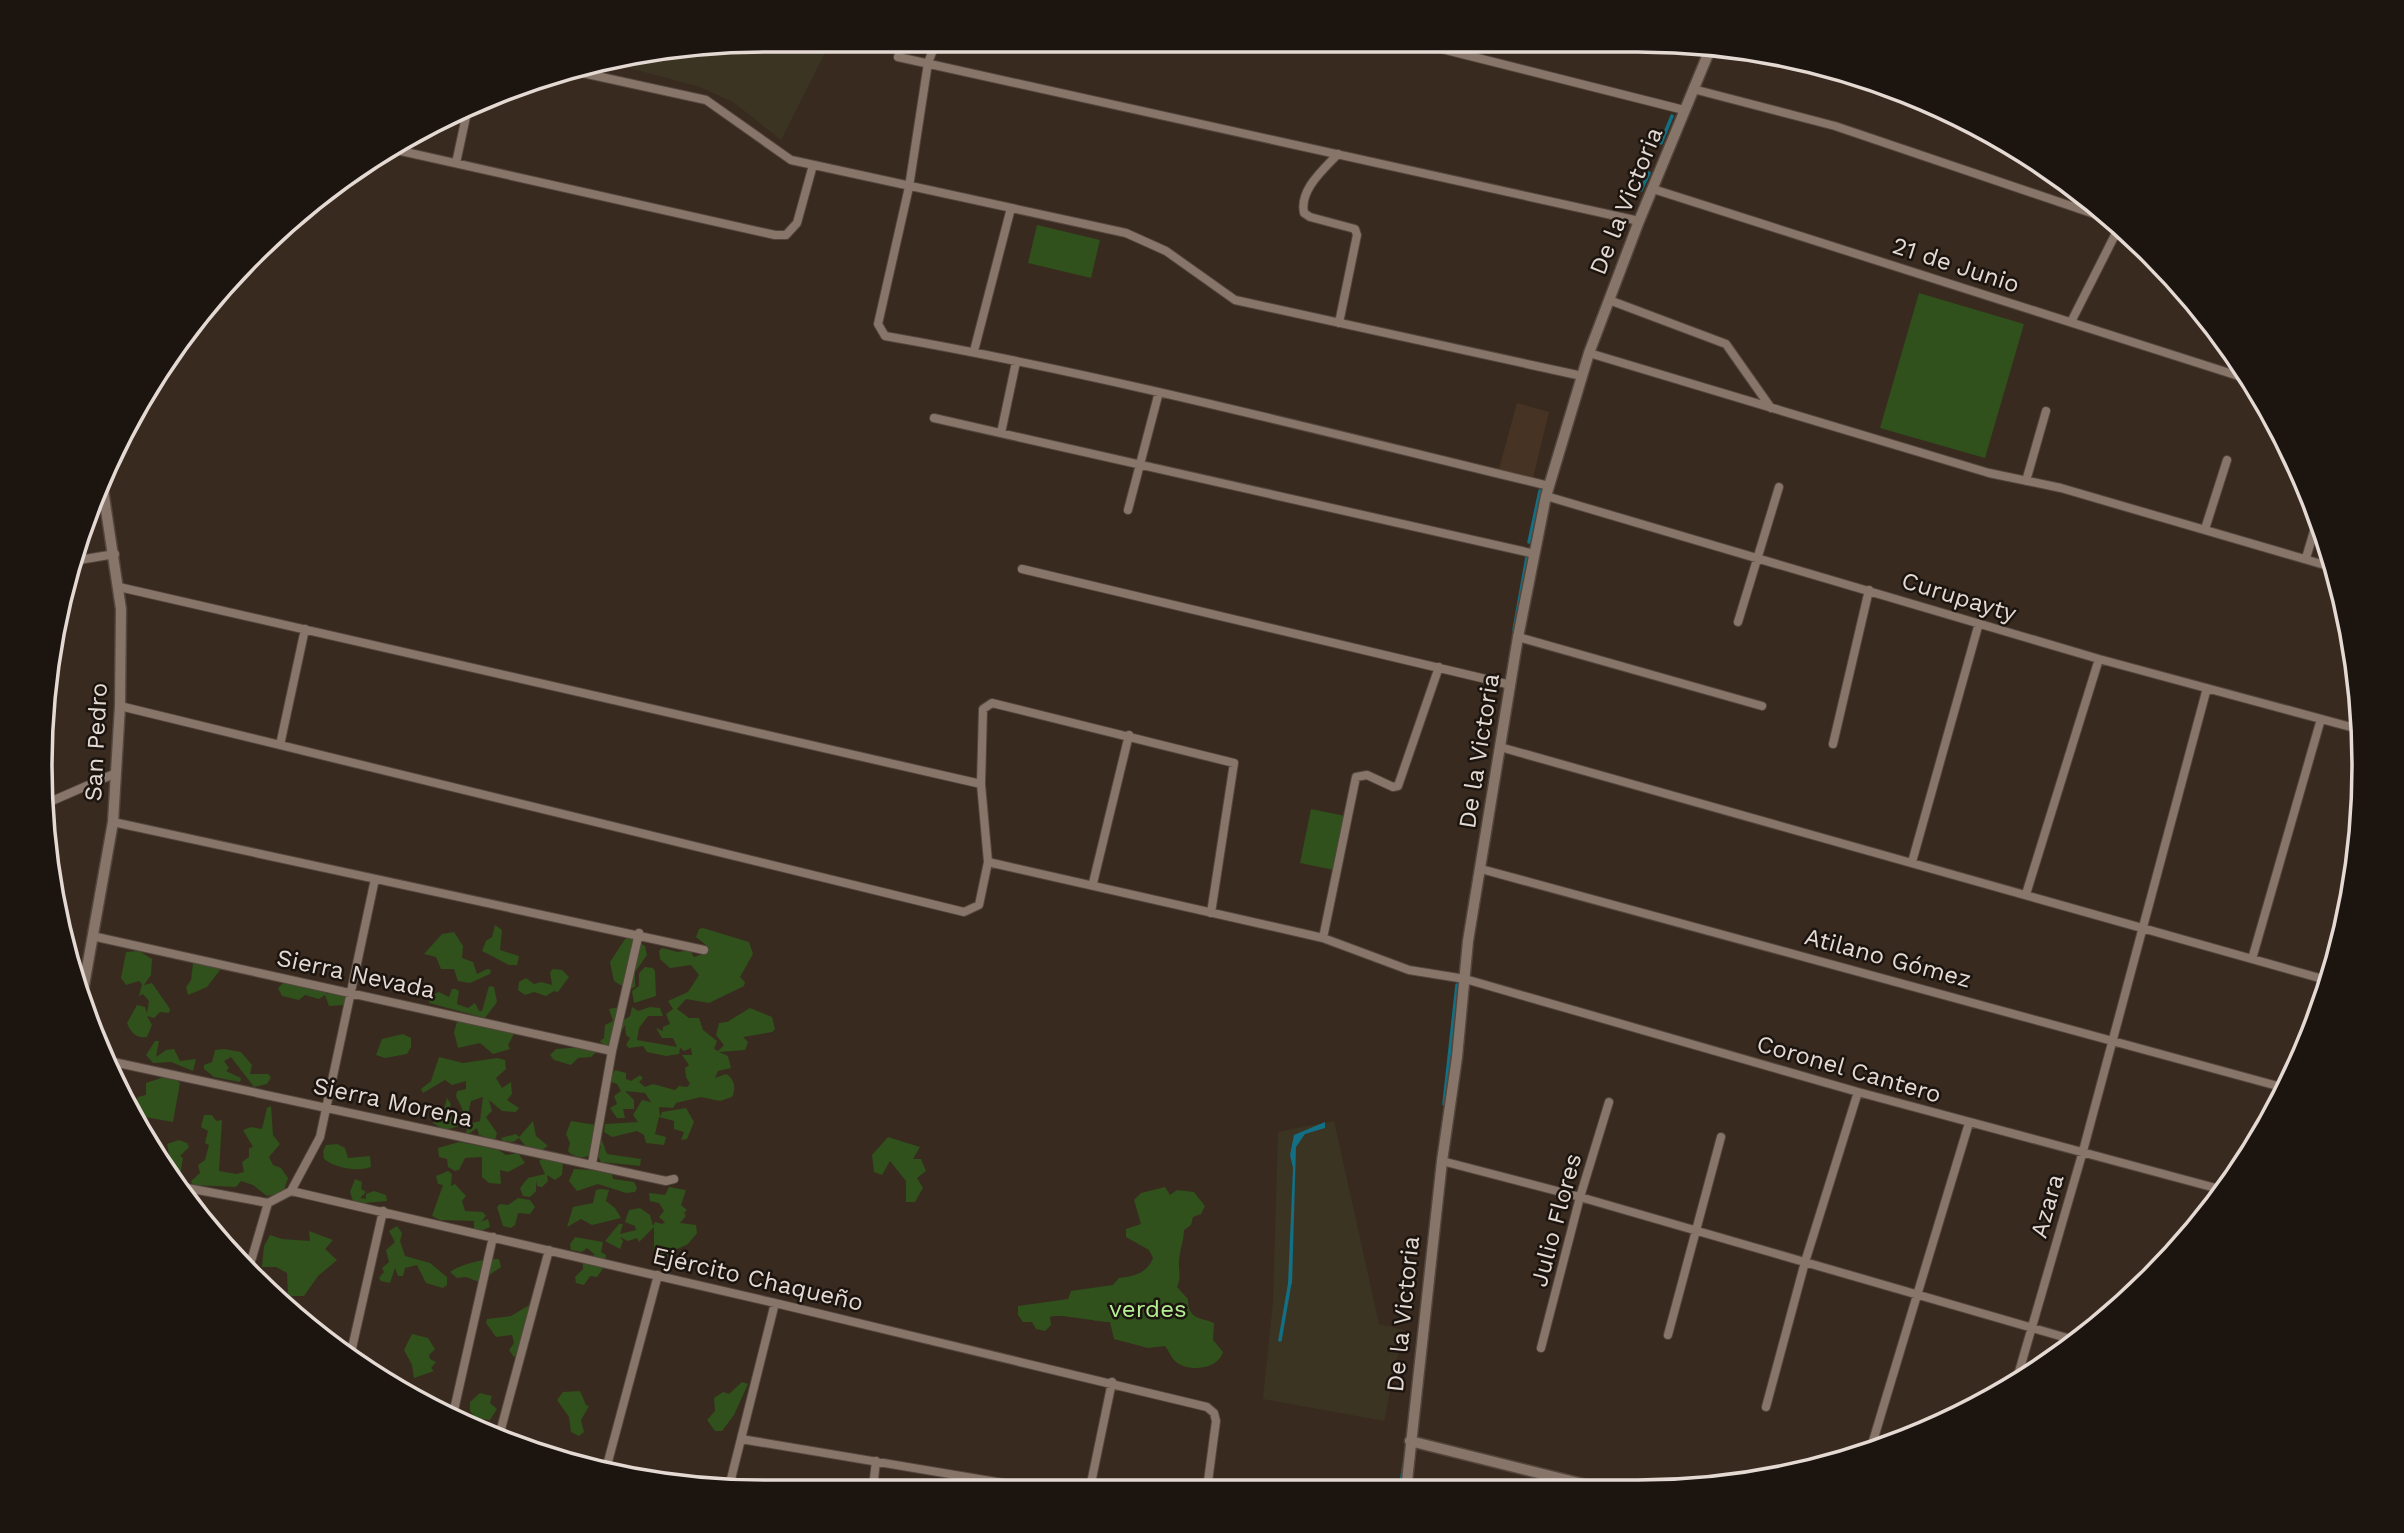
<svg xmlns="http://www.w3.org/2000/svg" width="2404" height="1533" viewBox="0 0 2404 1533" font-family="'Work Sans',sans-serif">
	<rect width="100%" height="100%" fill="#392a1f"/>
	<!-- built -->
	<path fill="#473323" d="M 1517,403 L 1549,412 L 1533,478 L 1499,469 Z"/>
	<!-- industrial -->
	<path fill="#3c3423" d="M 671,47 L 828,47 L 781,140 L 733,102 L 700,87 L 610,63 Z
		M 1334,1121 L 1379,1324 L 1403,1330 L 1384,1421 L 1263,1399 L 1273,1303 L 1278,1132 Z"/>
	<!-- green -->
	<path fill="#30501c" d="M 1037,225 L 1100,240 L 1091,278 L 1028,263 Z
		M 1919,293 L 2024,324 L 1985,458 L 1880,428 Z
		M 1311,809 L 1345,816 L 1334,870 L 1300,863 Z
		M 495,925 L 502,930 L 500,950 L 519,956 L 517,965 L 509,965 L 482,951 L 486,941 L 492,937 Z
		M 703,928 L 749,942 L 753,954 L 740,977 L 745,982 L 744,986 L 709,1003 L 686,999 L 677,1009 L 689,1018 L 699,1018 L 703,1030 L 717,1041 L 714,1049 L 718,1051 L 724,1045 L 716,1035 L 719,1023 L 727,1022 L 750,1008 L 772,1017 L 775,1029 L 772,1032 L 743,1037 L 748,1042 L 745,1050 L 719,1052 L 728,1056 L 731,1068 L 718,1071 L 715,1078 L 726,1074 C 735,1079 736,1089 732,1097 L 720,1101 L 701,1097 L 676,1103 L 673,1108 L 659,1107 L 660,1117 L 662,1112 L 686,1108 L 694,1122 L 687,1139 L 681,1140 L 684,1132 L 674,1129 L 674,1121 L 659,1117 L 655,1134 L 666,1137 L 664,1145 L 646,1143 L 644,1135 L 637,1131 L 612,1137 L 604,1132 L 605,1124 L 638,1122 L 633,1115 L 642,1100 L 651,1102 L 645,1093 L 625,1091 L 634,1100 L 634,1109 L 623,1109 L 625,1118 L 617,1118 L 610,1108 L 617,1104 L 614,1096 L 621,1091 L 617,1084 L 609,1081 L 615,1070 L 626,1073 L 626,1079 L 631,1081 L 640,1075 L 643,1078 L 639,1082 L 645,1087 L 653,1084 L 675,1090 L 679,1086 L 687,1087 L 690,1084 L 686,1077 L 685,1068 L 689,1065 L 682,1055 L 692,1055 L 691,1048 L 684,1051 L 680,1048 L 679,1054 L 666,1056 L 647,1052 L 643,1046 L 629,1048 L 626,1045 L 630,1038 L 626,1035 L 625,1025 L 613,1047 L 606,1047 L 600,1041 L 604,1038 L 605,1025 L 613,1021 L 609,1009 L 625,1006 L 621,1017 L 624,1020 L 630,1016 L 632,1007 L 638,1011 L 650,1007 L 660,1008 L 663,1016 L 648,1016 L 639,1028 L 637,1040 L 677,1047 L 673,1038 L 662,1038 L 656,1028 L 663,1031 L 663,1027 L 670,1024 L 666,1014 L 673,1009 L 668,1001 L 688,992 L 699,975 L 691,965 L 670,968 L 660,959 L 659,951 L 662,948 L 678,952 L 690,950 L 694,957 L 706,953 L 706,945 L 696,937 L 699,929 Z
		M 454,932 L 463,946 L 462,958 L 473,962 L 477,974 L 487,969 L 491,970 L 490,974 L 470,983 L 458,981 L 454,969 L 441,969 L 436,957 L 424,954 L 442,934 Z
		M 631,937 L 645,946 L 647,955 L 635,972 L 635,987 L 628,990 L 614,981 L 610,962 L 625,939 Z
		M 139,951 L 152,959 L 151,975 L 144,985 L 152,983 L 170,1009 L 169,1013 L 160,1012 L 154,1018 L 147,1016 L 152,1025 L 147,1037 C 137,1039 130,1032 127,1023 L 137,1005 L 145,1007 L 147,1013 L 149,1001 L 143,994 L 139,996 L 142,984 L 139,981 L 126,985 L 121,978 L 126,952 Z
		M 193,963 L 217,966 L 220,970 L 207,987 L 188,995 L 186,987 L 191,980 Z
		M 645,967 L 653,968 L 655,971 L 656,996 L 634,1003 L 632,991 L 639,986 L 639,973 Z
		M 553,969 L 562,970 L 569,977 L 558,992 L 554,991 L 546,996 L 534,992 L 525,995 L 518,990 L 519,982 L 526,978 L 534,984 L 541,982 L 552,985 L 550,972 Z
		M 284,982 L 326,990 L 327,994 L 334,990 L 348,994 L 345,1005 L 329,1006 L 325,995 L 319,999 L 305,995 L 299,1000 L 282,996 L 278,988 Z
		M 489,986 L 494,987 L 497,1002 L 485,1018 L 429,1003 L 431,996 L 439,992 L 449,997 L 452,989 L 456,989 L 459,991 L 457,1004 L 468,1008 L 475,1003 L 479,1011 L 482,1011 Z
		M 462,1021 L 511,1031 L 514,1034 L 508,1045 L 510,1049 L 493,1054 L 480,1043 L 458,1048 L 454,1032 L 457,1022 Z
		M 403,1034 L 411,1038 L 411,1047 L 407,1054 L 385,1058 L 376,1055 L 382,1039 Z
		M 155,1041 L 159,1041 L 156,1057 L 166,1050 L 174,1049 L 180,1061 L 196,1059 L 193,1071 L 171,1062 L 153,1063 L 146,1055 Z
		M 585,1047 L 596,1052 L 591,1057 L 578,1058 L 571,1065 L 554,1060 L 550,1055 L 556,1049 Z
		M 224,1049 L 241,1052 L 252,1065 L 250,1074 L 268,1074 L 271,1077 L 267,1084 L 254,1087 L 231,1057 L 224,1061 L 229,1068 L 226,1071 L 241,1078 L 240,1082 L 214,1077 L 204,1069 L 204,1065 L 212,1062 L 215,1050 Z
		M 439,1057 L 463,1063 L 497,1058 L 505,1060 L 506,1069 L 496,1078 L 502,1088 L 511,1082 L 512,1094 L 507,1100 L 519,1108 L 516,1112 L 502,1111 L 489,1100 L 492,1111 L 486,1117 L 497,1133 L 495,1140 L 479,1135 L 477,1128 L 470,1133 L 466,1133 L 468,1124 L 480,1121 L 483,1097 L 471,1101 C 466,1123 468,1125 444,1130 L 433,1123 L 434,1115 L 443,1113 L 447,1098 L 451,1104 L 447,1116 L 459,1118 C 467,1110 459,1105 456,1096 L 457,1091 L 466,1089 L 466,1081 L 452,1085 L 445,1080 L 423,1093 L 421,1089 L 431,1081 Z
		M 161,1078 L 174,1078 L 180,1083 L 173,1122 L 145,1117 L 139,1126 L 122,1095 L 130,1095 L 131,1103 L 134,1105 L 138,1097 L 146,1095 L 146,1083 Z
		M 271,1106 L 273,1135 L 280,1144 L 269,1157 L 273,1165 L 281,1168 L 288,1178 L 283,1193 L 267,1196 L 253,1185 L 241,1181 L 236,1187 L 193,1185 L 191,1181 L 200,1173 L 198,1165 L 205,1160 L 209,1145 L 205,1143 L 208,1131 L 201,1127 L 204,1115 L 212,1115 L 216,1121 L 222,1120 L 219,1171 L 236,1174 L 244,1172 L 242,1162 L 249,1157 L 249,1148 L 253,1147 L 243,1130 L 251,1127 L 262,1129 L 267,1108 Z
		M 533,1121 L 536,1136 L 548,1146 L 540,1151 L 527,1148 L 519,1138 L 513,1142 L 503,1141 L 501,1138 L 516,1134 L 519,1137 Z
		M 571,1121 L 596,1125 L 595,1135 L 601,1138 L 607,1154 L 641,1159 L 640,1166 L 601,1162 L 598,1157 L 601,1146 L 594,1147 L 593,1154 C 585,1159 574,1158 568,1151 L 570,1143 L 566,1134 Z
		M 888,1137 L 920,1147 L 913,1159 L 921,1159 L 926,1171 L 917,1178 L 923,1188 L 915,1202 L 906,1202 L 906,1181 L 890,1161 L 882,1175 L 874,1172 L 872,1155 Z
		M 179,1140 L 187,1143 L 189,1147 L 180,1156 L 183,1158 L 180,1175 L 167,1175 L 159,1163 L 170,1160 L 167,1144 Z
		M 459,1142 L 497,1149 L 506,1155 L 518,1153 L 525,1163 L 508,1172 L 500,1170 L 501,1184 L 489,1183 L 482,1177 L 482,1157 L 465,1158 L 459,1170 L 455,1171 L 448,1167 L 447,1159 L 439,1157 L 438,1148 Z
		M 337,1144 L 345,1148 L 348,1158 L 370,1156 L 371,1167 C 357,1172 335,1168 324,1159 L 323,1151 L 326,1145 Z
		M 543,1158 L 563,1162 L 562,1175 L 555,1180 L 547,1175 L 548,1181 L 542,1187 L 537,1186 L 536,1180 L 536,1191 L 530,1197 L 523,1196 L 520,1188 L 528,1178 L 545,1174 L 539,1161 Z
		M 574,1169 L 611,1171 L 613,1179 L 634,1182 L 637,1188 L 635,1192 L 626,1193 L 598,1184 L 577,1191 L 569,1181 Z
		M 448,1171 L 452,1174 L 451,1186 L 455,1184 L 466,1196 L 462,1201 L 465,1211 L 483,1212 L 486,1216 L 481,1222 L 488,1219 L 490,1227 L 478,1232 L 474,1230 L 474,1221 L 440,1220 L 432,1216 L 443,1185 L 438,1184 L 436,1176 Z
		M 355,1179 L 362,1182 L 361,1189 L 366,1192 L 360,1198 L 366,1199 L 366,1194 L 374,1191 L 386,1195 L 387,1201 L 354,1204 L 350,1192 Z
		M 669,1187 L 686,1190 L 681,1205 L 687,1210 L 684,1213 L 686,1216 L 680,1223 L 696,1225 L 697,1233 L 688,1244 L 673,1251 L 674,1259 L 654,1252 L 654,1227 L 639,1242 L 637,1238 L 628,1241 L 620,1237 L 623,1241 L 620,1249 L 605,1241 L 619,1224 L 623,1224 L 620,1234 L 636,1230 L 635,1226 L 625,1222 L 629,1210 L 640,1208 L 650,1215 L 653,1226 L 655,1222 L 662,1224 L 665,1222 L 659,1217 L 664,1211 L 659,1203 L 650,1201 L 649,1193 L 665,1195 Z
		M 1165,1187 L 1170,1195 L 1177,1190 L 1194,1192 L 1205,1206 L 1201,1214 L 1193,1217 L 1191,1225 L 1184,1230 C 1184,1241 1178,1256 1179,1265 C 1179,1274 1181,1278 1177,1287 L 1188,1299 C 1188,1320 1200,1317 1214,1323 L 1213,1340 L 1223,1352 C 1217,1371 1186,1372 1175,1361 C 1171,1357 1169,1351 1165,1346 L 1148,1348 L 1114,1339 L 1110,1322 C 1096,1322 1059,1313 1050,1317 L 1051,1325 L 1045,1331 L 1036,1329 L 1032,1322 L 1023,1322 L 1018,1315 L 1018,1306 L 1068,1299 L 1071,1291 L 1113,1285 L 1119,1278 C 1135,1276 1147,1273 1153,1258 L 1149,1250 L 1126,1237 L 1126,1229 L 1141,1224 L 1134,1200 L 1141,1193 Z
		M 600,1189 L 609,1190 L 606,1201 L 615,1208 L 621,1218 L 592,1225 L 581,1219 L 567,1227 L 573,1207 L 593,1203 L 596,1190 Z
		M 518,1198 L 530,1200 L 535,1207 L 530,1214 L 518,1213 L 515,1225 L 511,1228 L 503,1226 L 497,1207 L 500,1204 L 508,1205 Z
		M 397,1226 L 402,1233 L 400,1241 L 405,1256 L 430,1263 L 447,1277 L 447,1285 L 443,1288 L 426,1283 L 417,1265 L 405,1268 L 403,1276 L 398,1276 L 395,1268 L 390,1283 L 381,1281 L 379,1278 L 384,1272 L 382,1268 L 389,1262 L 386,1250 L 395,1242 L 389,1231 Z
		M 309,1231 L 333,1240 L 325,1249 L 337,1260 L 318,1276 L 304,1296 L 291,1296 L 288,1294 L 287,1273 L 276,1267 L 262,1267 L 264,1246 L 270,1235 L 282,1239 L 310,1241 Z
		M 575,1237 L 603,1242 L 601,1252 L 606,1255 L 604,1267 L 597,1277 L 590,1276 L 584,1285 L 576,1283 L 575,1277 L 583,1269 L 583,1259 L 595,1255 L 587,1248 L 582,1252 L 571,1250 L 570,1244 Z
		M 486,1259 L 499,1259 L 501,1267 L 479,1282 L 466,1277 L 457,1278 L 450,1272 C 461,1264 473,1263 486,1259 Z
		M 531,1304 L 537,1310 C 535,1325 525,1339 520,1355 L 514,1357 L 509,1350 L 514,1343 L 512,1335 L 496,1337 L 486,1323 L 487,1319 L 511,1316 Z
		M 412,1334 L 428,1338 L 435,1349 L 429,1355 L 430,1359 L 436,1362 L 431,1368 L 434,1371 L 414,1378 L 412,1365 L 404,1350 Z
		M 742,1382 L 748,1384 L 734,1415 L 722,1431 L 715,1431 L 707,1420 L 715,1411 L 714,1398 L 723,1392 L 729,1394 Z
		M 580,1391 L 586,1405 L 589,1406 L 581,1420 L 584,1432 L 579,1436 L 571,1432 L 569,1417 L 557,1400 L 563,1392 Z
		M 480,1393 L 492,1396 L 490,1403 L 497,1409 L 490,1420 L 476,1418 L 470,1411 L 470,1402 Z"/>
	<!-- water -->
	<path fill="#136f83" d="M 1325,1122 L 1325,1128 L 1305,1134 L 1296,1147 L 1292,1284 L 1288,1284 L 1293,1168 L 1290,1155 L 1294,1135 Z"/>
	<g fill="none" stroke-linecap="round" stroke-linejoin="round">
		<!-- stream -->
		<path stroke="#136f83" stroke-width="3.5" d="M 1661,143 L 1672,116
			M 1641,190 L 1649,173
			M 1529,542 L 1540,491
			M 1514,630 L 1527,557
			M 1444,1104 L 1457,985
			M 1280,1340 L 1290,1282
			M 1400,1490 L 1404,1464"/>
		<defs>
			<path id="street" d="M 934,47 L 928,63 L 909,187 L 878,324 L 885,336 C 1108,375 1328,433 1549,486
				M 1434,47 L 1684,110
				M 898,57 L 1639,221
				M 569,70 L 706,100 L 791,160 L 1126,233 L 1166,251 L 1235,300 L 1582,376
				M 1693,89 L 1835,126 L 2118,222
				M 392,149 L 775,235 L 786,235 L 797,223 L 813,165
				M 1338,154 C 1323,170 1299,190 1304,213 L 1310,217 L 1355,229 L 1357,235 L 1339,323
				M 456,163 L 467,112
				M 1653,189 L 2248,379
				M 1609,300 L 1726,344 L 1771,408
				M 2071,322 L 2120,225
				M 974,351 L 1011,208
				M 1589,353 L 1989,473 L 2061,488 L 2335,568
				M 934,418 L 1535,554
				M 1001,433 L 1016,362
				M 2026,481 L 2046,411
				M 1546,496 L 2099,659 L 2362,730
				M 1128,510 L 1159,392
				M 2205,529 L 2227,460
				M 2306,558 L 2317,521
				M 73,561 L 115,554
				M 1022,569 L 1511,685
				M 119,587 L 981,784
				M 1738,622 L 1779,487
				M 1518,637 L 1762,706
				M 120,706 L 964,912 L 979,905 L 988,862 L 981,784 L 983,709 L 992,703 L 1234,763 L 1211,913
				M 1833,744 L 1869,590
				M 280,745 L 305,629
				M 1500,747 L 2330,981
				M 45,804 L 116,773
				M 113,822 L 704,950
				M 988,862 L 1323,938 L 1409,970 L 1465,979 L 1858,1092 L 2223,1190
				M 1912,862 L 1979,623
				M 1481,869 L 2285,1088
				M 1093,883 L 1129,735
				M 2026,894 L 2099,659
				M 92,936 L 612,1051
				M 1323,938 L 1356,777 L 1367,775 L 1393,787 L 1398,786 L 1439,667
				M 2252,959 L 2321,719
				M 104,1060 L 666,1181 L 674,1179
				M 1442,1161 L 1580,1197 L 2081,1342
				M 592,1164 L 612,1051 L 639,933
				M 176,1186 L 268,1203
				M 291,1191 L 775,1303 L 1207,1407 L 1214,1413 L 1216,1421 L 1207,1489
				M 249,1268 L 268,1203 L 291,1191 L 320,1137 L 375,879
				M 1668,1335 L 1721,1137
				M 1541,1348 L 1580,1197 L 1609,1102
				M 350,1357 L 383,1211
				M 2016,1382 L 2083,1151 L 2207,688
				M 1766,1407 L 1805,1262 L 1858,1092
				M 452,1419 L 493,1237
				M 741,1439 L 1033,1488
				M 498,1440 L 549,1250
				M 1870,1451 L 1969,1123
				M 606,1469 L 658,1275
				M 729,1487 L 775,1303
				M 873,1488 L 876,1461
				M 1090,1488 L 1112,1382"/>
			<path id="secondary" d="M 81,1002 L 113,822 L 120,706 L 121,609 L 102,483
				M 1410,1441 L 1611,1491
				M 1406,1490 L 1442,1161 L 1457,1057 L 1468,941 L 1518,637 L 1546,496 L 1589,353 L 1639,221 L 1711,47"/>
		</defs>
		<!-- street casing -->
		<use href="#street" stroke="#53463d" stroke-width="10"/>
		<!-- secondary casing -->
		<use href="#secondary" stroke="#53463d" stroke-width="13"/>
		<!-- street -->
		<use href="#street" stroke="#877569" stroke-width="8"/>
		<!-- secondary -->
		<use href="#secondary" stroke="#877569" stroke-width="10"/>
	</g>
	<g text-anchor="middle" stroke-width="5" stroke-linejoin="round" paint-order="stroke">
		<!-- street labels -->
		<g font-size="24" fill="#e4dad3" stroke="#1b140f">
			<text transform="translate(1626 201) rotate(-68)" y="8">De la Victoria</text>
			<text transform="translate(1956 265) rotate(18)" y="8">21 de Junio</text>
			<text transform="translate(1959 597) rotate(17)" y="8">Curupayty</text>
			<text transform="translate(96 742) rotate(-87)" y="8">San Pedro</text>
			<text transform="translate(1479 751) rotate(-81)" y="8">De la Victoria</text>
			<text transform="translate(1888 958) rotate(15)" y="8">Atilano Gómez</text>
			<text transform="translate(356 974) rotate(12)" y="8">Sierra Nevada</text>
			<text transform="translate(1849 1069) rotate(16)" y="8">Coronel Cantero</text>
			<text transform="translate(393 1102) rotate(12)" y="8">Sierra Morena</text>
			<text transform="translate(2047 1206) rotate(-74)" y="8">Azara</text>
			<text transform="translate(1556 1220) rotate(-75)" y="8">Julio Flores</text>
			<text transform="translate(758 1279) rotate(13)" y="8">Ejército Chaqueño</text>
			<text transform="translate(1403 1314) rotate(-84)" y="8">De la Victoria</text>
		</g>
		<!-- park labels -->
		<g font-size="24" fill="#b3ef92" stroke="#1b140f">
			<text x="1148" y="1317">verdes</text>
		</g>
	</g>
	<!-- crop -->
	<path d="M0 0H2404V1533H0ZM766 52H1638A714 714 0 0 1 2352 766V766A714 714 0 0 1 1638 1480H766A714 714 0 0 1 52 766V766A714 714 0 0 1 766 52Z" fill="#1b140f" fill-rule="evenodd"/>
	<path fill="none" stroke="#e4dad3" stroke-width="3.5" d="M766 52H1638A714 714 0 0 1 2352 766V766A714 714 0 0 1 1638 1480H766A714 714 0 0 1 52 766V766A714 714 0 0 1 766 52Z"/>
</svg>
